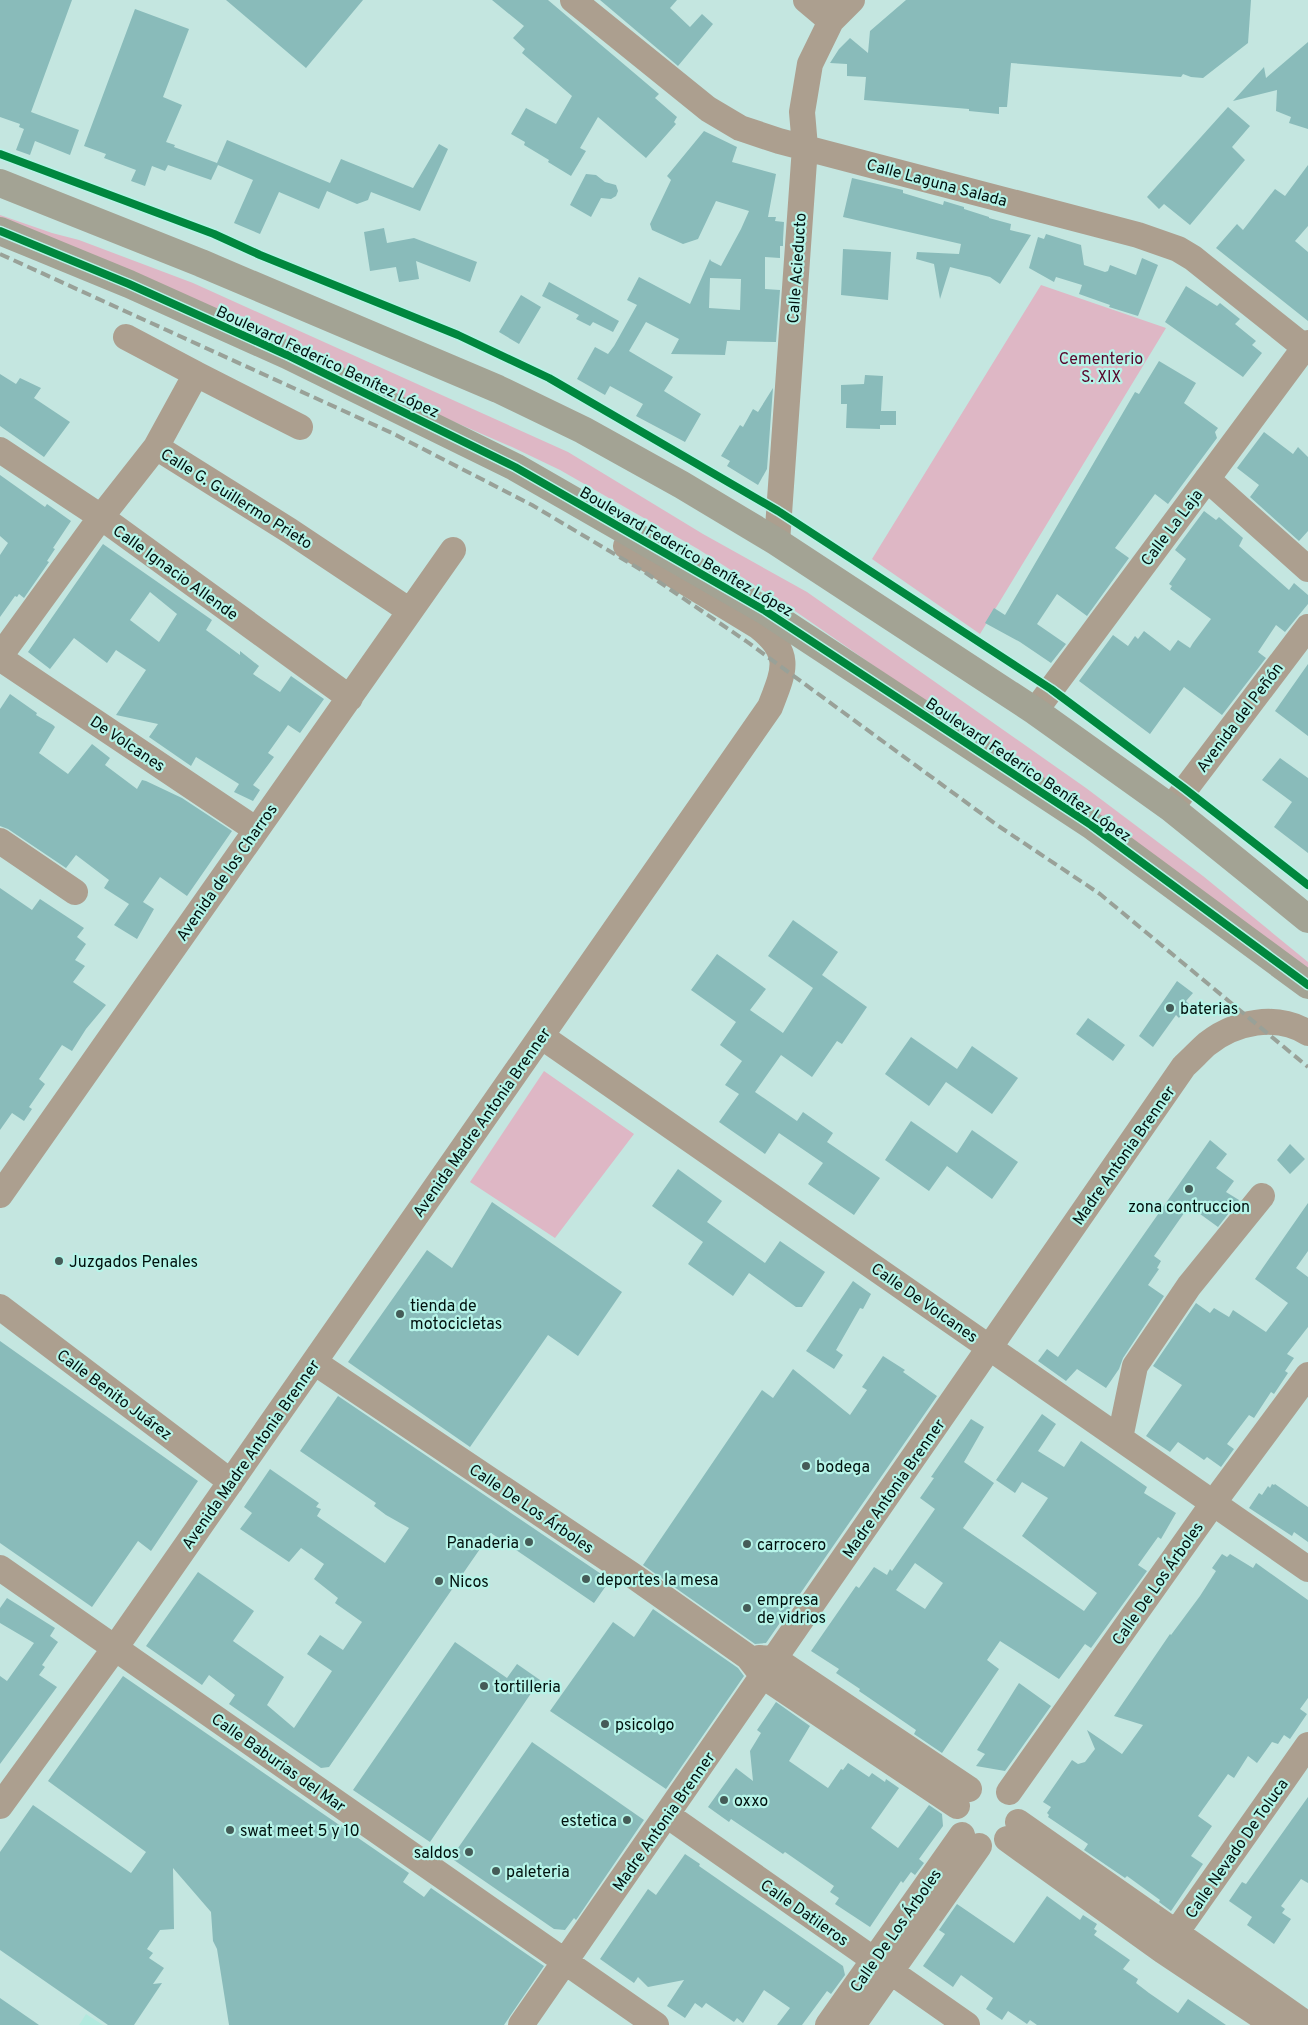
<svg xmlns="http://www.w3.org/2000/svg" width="1308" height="2025" viewBox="0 0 1308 2025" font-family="Overpass,sans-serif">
	<rect width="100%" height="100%" fill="#c4e6e0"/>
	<!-- built -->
	<path fill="#b2e9de" d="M 86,2014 L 103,2025 L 79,2025 Z"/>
	<!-- green -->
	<path fill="#deb7c5" d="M 0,215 L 52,233 L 79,240 L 193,283 L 568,452 L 703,534 L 807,592 L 1086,788 L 1203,876 L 1308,962 L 1308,979 L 1106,827 L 795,611 L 698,549 L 560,470 L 512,447 L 347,375 L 0,218 Z
		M 1041,285 L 1166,328 L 980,634 L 872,559 Z
		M 544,1071 L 634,1134 L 555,1238 L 470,1182 Z"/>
	<!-- building -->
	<path fill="#89bbba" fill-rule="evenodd" d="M 0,0 L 72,0 L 31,112 L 79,130 L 70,155 L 35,141 L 30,155 L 16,150 L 24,129 L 19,127 L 20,124 L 0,117 Z
		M 226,0 L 363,0 L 306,68 Z
		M 492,0 L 548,0 L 659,94 L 655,98 L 677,117 L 674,122 L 676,124 L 646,158 L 598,117 L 580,148 L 586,151 L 571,176 L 548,162 L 549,160 L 524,145 L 525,142 L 511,134 L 526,108 L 556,124 L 572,96 L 522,53 L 525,49 L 513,38 L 524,26 Z
		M 600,0 L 677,0 L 670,8 L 690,27 L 702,14 L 713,24 L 678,66 Z
		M 906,0 L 1251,0 L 1248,43 L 1203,78 L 1191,77 L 1183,74 L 1181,77 L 1011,63 L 1007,107 L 999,107 L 999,114 L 969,111 L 969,109 L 864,100 L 866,77 L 847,76 L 847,64 L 830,63 L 839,49 L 850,38 L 868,53 L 870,31 Z
		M 135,9 L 189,29 L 163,97 L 182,105 L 166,142 L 175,145 L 174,147 L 217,163 L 227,140 L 330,183 L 341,159 L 413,188 L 439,144 L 448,149 L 420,211 L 371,192 L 368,200 L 357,204 L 327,191 L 319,209 L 279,192 L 260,234 L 234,223 L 253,180 L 218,165 L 211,180 L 168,165 L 165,171 L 152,166 L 145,186 L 131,181 L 136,170 L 104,158 L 106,154 L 84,146 Z
		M 1308,42 L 1308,129 L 1289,123 L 1291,117 L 1276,111 L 1277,90 L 1233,101 L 1264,67 L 1266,78 Z
		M 1228,107 L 1250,126 L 1232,147 L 1245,160 L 1190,225 L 1164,204 L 1159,209 L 1147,197 Z
		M 704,131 L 737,147 L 732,162 L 776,174 L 768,217 L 776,217 L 775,221 L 784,222 L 783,240 L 783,246 L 780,246 L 780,258 L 765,257 L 765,289 L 780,290 L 776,342 L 727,341 L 725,355 L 671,354 L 679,339 L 646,322 L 629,351 L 673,377 L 664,391 L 701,414 L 685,442 L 636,416 L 643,404 L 610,386 L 605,395 L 577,379 L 595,347 L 608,354 L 614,346 L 637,305 L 627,300 L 639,277 L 690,304 L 710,259 L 711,261 L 721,266 L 741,229 L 749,211 L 716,201 L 698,239 L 683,244 L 652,230 L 650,224 L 671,180 L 667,176 ZM 710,278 L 741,279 L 740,310 L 709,308 Z
		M 1308,165 L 1308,226 L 1295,241 L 1308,252 L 1308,321 L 1216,248 L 1237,224 L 1243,230 L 1275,189 L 1285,196 Z
		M 586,174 L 596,175 L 605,182 L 616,185 L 618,191 L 616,196 L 611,199 L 601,198 L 591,217 L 570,205 Z
		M 852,178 L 903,190 L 903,193 L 943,205 L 944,201 L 964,207 L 964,209 L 989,217 L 989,218 L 1011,224 L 1010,230 L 1031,235 L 1000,284 L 990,277 L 950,267 L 940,299 L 934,264 L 916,259 L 917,252 L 959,254 L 961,244 L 843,217 Z
		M 384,228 L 387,243 L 414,238 L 477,262 L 470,282 L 416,261 L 419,279 L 399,282 L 396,267 L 370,271 L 364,232 Z
		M 1046,234 L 1081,245 L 1084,265 L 1105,272 L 1108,271 L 1110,265 L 1136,275 L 1142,258 L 1158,265 L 1138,316 L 1109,307 L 1110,305 L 1079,294 L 1082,285 L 1056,277 L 1054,282 L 1029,268 L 1038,237 L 1044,239 Z
		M 843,249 L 891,252 L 888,300 L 841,295 Z
		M 549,282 L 619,321 L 613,332 L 593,322 L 590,326 L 576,319 L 579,315 L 542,296 Z
		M 1186,286 L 1217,306 L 1220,303 L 1240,319 L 1235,324 L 1256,341 L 1252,345 L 1262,353 L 1243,377 L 1165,322 Z
		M 521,295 L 541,307 L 519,344 L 499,332 Z
		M 1159,361 L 1196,383 L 1184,403 L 1218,428 L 1215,432 L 1217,438 L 1168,504 L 1155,494 L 1115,548 L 1129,558 L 1087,616 L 1057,594 L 1037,624 L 1066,644 L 1051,663 L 1020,642 L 985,623 L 994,608 L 1005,615 L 1135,392 L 1139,394 Z
		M 0,374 L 16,384 L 20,378 L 41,388 L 34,398 L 70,422 L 44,457 L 0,426 Z
		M 865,375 L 883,376 L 881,411 L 896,411 L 896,425 L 880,425 L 880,429 L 846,428 L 847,404 L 841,404 L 841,385 L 864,384 Z
		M 773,388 L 767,469 L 758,485 L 727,466 L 730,461 L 721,456 L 740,425 L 743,427 L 753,409 L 758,412 Z
		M 1264,432 L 1293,454 L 1298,447 L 1308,457 L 1308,531 L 1299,541 L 1250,497 L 1259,485 L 1237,468 Z
		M 0,475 L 45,507 L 47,504 L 71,521 L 53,548 L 55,549 L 47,561 L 49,562 L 24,598 L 19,594 L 17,597 L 15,596 L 0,617 L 0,555 L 8,543 L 0,536 Z
		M 1204,511 L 1216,520 L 1219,517 L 1243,538 L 1239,546 L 1289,590 L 1294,583 L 1308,595 L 1308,604 L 1285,632 L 1276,625 L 1258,652 L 1266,658 L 1222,715 L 1184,687 L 1150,734 L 1079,681 L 1113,635 L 1128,646 L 1135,636 L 1138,639 L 1144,631 L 1170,651 L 1178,640 L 1190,648 L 1193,643 L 1211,619 L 1170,589 L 1172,586 L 1169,584 L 1186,559 L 1175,550 Z
		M 103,544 L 212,620 L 206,630 L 240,655 L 240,651 L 259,666 L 253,674 L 280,692 L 291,676 L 324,699 L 300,733 L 288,725 L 268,753 L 274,757 L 253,785 L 260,790 L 253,801 L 234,792 L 239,784 L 196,757 L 191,766 L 149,737 L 158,724 L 116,715 L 146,670 L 116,650 L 107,663 L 74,638 L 50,669 L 28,652 ZM 150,592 L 177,614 L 159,642 L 130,620 Z
		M 1308,664 L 1308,736 L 1275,711 Z
		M 10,694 L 37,713 L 36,715 L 53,725 L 55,727 L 39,753 L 68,774 L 92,744 L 110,758 L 105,765 L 137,789 L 142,780 L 146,781 L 182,798 L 232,831 L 187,896 L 160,877 L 143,902 L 154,909 L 137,939 L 114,925 L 129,904 L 104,888 L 109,880 L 76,855 L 66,868 L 8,829 L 0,826 L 0,709 Z
		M 1280,758 L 1308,778 L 1308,853 L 1274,827 L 1292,802 L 1262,780 Z
		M 0,888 L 32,910 L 40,899 L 84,928 L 77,937 L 86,944 L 75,960 L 85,966 L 73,982 L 106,1005 L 86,1029 L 72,1051 L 62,1045 L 39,1079 L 45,1084 L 29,1107 L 32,1109 L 24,1121 L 12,1113 L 0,1130 Z
		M 793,920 L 838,952 L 822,975 L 867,1007 L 842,1044 L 837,1041 L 812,1077 L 781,1055 L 755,1092 L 797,1121 L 803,1112 L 833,1133 L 827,1142 L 880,1178 L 854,1215 L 808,1184 L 823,1163 L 779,1133 L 765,1154 L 719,1122 L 739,1094 L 725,1085 L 742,1061 L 720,1045 L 736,1022 L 691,990 L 717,954 L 766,989 L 750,1010 L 783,1033 L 813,988 L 768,956 Z
		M 1177,981 L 1193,993 L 1186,1001 L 1189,1004 L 1179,1018 L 1176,1015 L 1153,1047 L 1139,1036 Z
		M 1088,1018 L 1125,1045 L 1113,1061 L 1076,1034 Z
		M 911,1037 L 957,1069 L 972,1046 L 1018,1078 L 992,1114 L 946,1082 L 929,1106 L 885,1074 Z
		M 911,1121 L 957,1153 L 972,1130 L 1018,1162 L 992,1199 L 947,1166 L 929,1191 L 885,1160 Z
		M 1210,1140 L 1227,1154 L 1216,1168 L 1234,1181 L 1226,1192 L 1239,1200 L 1218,1227 L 1189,1206 L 1154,1256 L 1161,1261 L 1157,1268 L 1159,1269 L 1148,1285 L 1164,1296 L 1123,1358 L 1119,1369 L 1106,1388 L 1077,1369 L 1066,1381 L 1038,1361 L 1047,1349 L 1058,1357 Z
		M 1290,1144 L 1305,1159 L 1290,1174 L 1277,1160 Z
		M 678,1169 L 722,1201 L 707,1222 L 765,1263 L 780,1241 L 825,1272 L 802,1307 L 796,1307 L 749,1273 L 733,1296 L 688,1264 L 703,1242 L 652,1206 Z
		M 492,1202 L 622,1292 L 578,1356 L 548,1335 L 470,1447 L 348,1362 L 427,1250 L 452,1268 Z
		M 1308,1203 L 1308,1251 L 1296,1268 L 1308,1277 L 1308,1327 L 1287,1354 L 1294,1358 L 1285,1371 L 1288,1373 L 1274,1394 L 1271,1392 L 1254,1418 L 1249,1415 L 1227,1444 L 1234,1449 L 1221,1467 L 1207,1457 L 1204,1460 L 1178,1442 L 1170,1452 L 1146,1436 L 1182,1385 L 1153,1366 L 1196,1303 L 1210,1313 L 1214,1308 L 1229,1317 L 1233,1310 L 1266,1332 L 1288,1303 L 1255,1279 Z
		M 853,1281 L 871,1294 L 863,1309 L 860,1308 L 836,1350 L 843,1355 L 834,1369 L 806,1351 Z
		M 0,1341 L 198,1481 L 151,1551 L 138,1541 L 92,1607 L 0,1543 Z
		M 883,1356 L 905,1370 L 903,1372 L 937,1396 L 766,1643 L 755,1644 L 643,1565 L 762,1390 L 773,1398 L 793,1369 L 850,1415 L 867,1390 L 862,1387 Z
		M 338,1396 L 610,1580 L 594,1603 L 491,1533 L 329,1767 L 321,1768 L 229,1704 L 235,1695 L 209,1675 L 202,1685 L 146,1646 L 198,1572 L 254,1611 L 233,1641 L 284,1677 L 267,1705 L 294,1728 L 332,1671 L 307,1654 L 320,1635 L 343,1650 L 362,1622 L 335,1603 L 338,1598 L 314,1579 L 324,1564 L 301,1548 L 289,1562 L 240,1529 L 252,1513 L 244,1507 L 270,1469 L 319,1503 L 316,1507 L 321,1509 L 317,1516 L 385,1563 L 409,1528 L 386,1515 L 374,1506 L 376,1503 L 300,1451 Z
		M 1042,1414 L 1056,1424 L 1038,1451 L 1064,1467 L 1081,1441 L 1147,1487 L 1144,1493 L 1176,1513 L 1161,1539 L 1158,1537 L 1138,1565 L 1147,1571 L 1091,1648 L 1085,1644 L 1059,1679 L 1000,1641 L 987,1660 L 999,1669 L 942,1753 L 914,1734 L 916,1730 L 859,1691 L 860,1689 L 836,1673 L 839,1669 L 811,1651 L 856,1586 L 859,1588 L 874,1567 L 887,1575 L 890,1569 L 892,1571 L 935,1509 L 920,1498 L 934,1478 L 931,1477 L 971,1419 L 984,1427 L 964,1462 L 994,1483 L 963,1528 L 1084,1611 L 1097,1593 L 1022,1536 L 1048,1498 L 1022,1482 L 1015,1493 L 996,1480 ZM 915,1563 L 943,1583 L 925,1609 L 896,1590 Z
		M 1272,1484 L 1274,1485 L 1275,1484 L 1308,1507 L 1308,1542 L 1294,1532 L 1292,1536 L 1249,1508 L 1259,1493 L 1262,1495 L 1268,1486 L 1270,1488 Z
		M 1222,1554 L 1227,1557 L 1230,1554 L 1253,1568 L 1256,1563 L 1308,1600 L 1308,1698 L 1300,1709 L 1307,1714 L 1290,1739 L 1284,1735 L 1278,1744 L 1272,1742 L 1257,1763 L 1248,1756 L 1234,1778 L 1228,1774 L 1198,1816 L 1212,1826 L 1191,1856 L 1203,1864 L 1171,1911 L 1159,1902 L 1160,1900 L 1127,1876 L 1125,1878 L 1084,1850 L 1088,1844 L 1048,1817 L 1049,1815 L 1047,1813 L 1051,1807 L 1043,1802 L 1072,1760 L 1078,1764 L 1085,1762 L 1095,1749 L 1087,1730 L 1122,1754 L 1143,1725 L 1114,1716 L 1170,1634 L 1171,1635 L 1200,1596 L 1216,1571 L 1212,1568 Z
		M 7,1598 L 55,1628 L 50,1636 L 58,1642 L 42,1665 L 45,1667 L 39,1675 L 57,1687 L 0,1764 L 0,1676 L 7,1681 L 34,1643 L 0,1623 L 0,1608 Z
		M 653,1609 L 738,1668 L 744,1676 L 666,1789 L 550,1711 L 613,1622 L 634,1637 Z
		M 455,1642 L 507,1678 L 517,1664 L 540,1680 L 430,1842 L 353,1790 Z
		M 123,1676 L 409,1873 L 403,1882 L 424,1897 L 431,1888 L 544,1966 L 504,2025 L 229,2025 L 217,1949 L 213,1941 L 211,1912 L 173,1868 L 174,1929 L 160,1930 L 147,1949 L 153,1953 L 149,1958 L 164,1968 L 153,1984 L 162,1983 L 134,2025 L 108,2025 L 0,1950 L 0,1852 L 33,1805 L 131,1873 L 146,1852 L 48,1781 Z
		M 1019,1683 L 1051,1706 L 1005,1771 L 976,1766 L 985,1754 L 977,1750 Z
		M 776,1702 L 810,1726 L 789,1761 L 828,1788 L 841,1769 L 843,1770 L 848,1763 L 869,1777 L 872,1773 L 885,1782 L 886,1779 L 899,1788 L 871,1828 L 898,1848 L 929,1805 L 942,1814 L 943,1826 L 919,1859 L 924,1863 L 915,1875 L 911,1872 L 903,1883 L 901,1881 L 870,1927 L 835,1904 L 839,1898 L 830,1892 L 834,1886 L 785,1852 L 783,1854 L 731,1819 L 729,1822 L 708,1807 L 736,1768 L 753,1781 L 750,1751 L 761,1733 L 757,1730 Z
		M 532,1742 L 644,1820 L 576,1920 L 574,1918 L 565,1930 L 554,1929 L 451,1858 Z
		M 1308,1797 L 1308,1883 L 1301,1879 L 1281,1906 L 1285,1909 L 1282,1913 L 1291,1919 L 1274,1944 L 1247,1925 L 1252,1917 L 1229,1901 L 1242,1882 L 1246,1884 Z
		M 685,1854 L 700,1864 L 699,1866 L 843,1966 L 845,1975 L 831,1994 L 827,1991 L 802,2025 L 777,2025 L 790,2008 L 764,1990 L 743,2023 L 737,2018 L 734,2022 L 706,2003 L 702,2008 L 695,2003 L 685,2018 L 667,2006 L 684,1980 L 648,1987 L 638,1977 L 634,1983 L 600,1959 L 648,1889 L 656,1895 Z
		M 1047,1896 L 1080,1920 L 1083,1915 L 1097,1924 L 1094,1929 L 1097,1931 L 1094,1935 L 1130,1960 L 1123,1969 L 1138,1979 L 1136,1983 L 1149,1993 L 1178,2013 L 1188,1999 L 1226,2025 L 1037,2025 L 1030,2020 L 1027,2024 L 1008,2011 L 1002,2020 L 986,2009 L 993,1998 L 961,1975 L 953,1987 L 923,1966 L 945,1934 L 939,1930 L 957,1904 L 1014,1943 Z
		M 0,1998 L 39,2025 L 0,2025 Z"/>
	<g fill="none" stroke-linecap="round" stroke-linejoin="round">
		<!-- minor -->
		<path stroke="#ac9f8f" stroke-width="26" d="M 573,0 L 708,109 L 740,128 L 779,141 L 1138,235 L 1178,249 L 1193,258 L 1308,350
			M 806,0 L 831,21 L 852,0
			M 126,337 L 196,374
			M 156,447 L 290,531 L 410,611
			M 0,450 L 101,517 L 350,698
			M 1207,479 L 1308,569
			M 777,542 L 805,147 L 802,112 L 810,64 L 831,21 L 833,0
			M 0,656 L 101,517 L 156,447 L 196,374 L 300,427
			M 0,658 L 255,829
			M 1035,711 L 1308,343
			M 1171,808 L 1308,627
			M 0,841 L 75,892
			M 541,1036 L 1308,1569
			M 0,1195 L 453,550
			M 0,1307 L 231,1482
			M 314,1362 L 632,1575 L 748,1657 L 763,1676 L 957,1806
			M 1120,1438 L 1135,1366 L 1189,1286 L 1262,1196
			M 0,1568 L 656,2025
			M 759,1658 L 775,1659 L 969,1789
			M 1009,1792 L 1214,1502 L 1308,1375
			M 0,1806 L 115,1648 L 770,707 C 784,671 793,654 759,627 L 626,546
			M 667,1815 L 967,2025
			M 1018,1822 L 1308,2025
			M 1007,1839 L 1163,1951 L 1274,2025
			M 1166,1947 L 1308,1745
			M 521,2025 L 1184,1066 C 1192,1059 1199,1051 1207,1044 C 1235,1022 1276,1013 1308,1033
			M 828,2025 L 962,1835
			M 853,2025 L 979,1846"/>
		<!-- major -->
		<path stroke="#a3a394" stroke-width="28" d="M 0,183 L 201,263 L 498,389 L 583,430 L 682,485 L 777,542 L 1035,711 L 1171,808 L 1308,919
			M 0,231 L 129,284 L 287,355 L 515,467 L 764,610 L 1091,825 L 1308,985"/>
		<!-- rail -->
		<path stroke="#99a198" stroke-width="4" stroke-dasharray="10 5" stroke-linecap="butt" d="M 0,254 L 392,433 L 532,505 L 643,571 L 746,641 L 997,825 L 1100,894 L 1308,1067"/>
		<defs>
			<path id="cycleway" d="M 0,154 L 214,234 L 260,255 L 458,335 L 549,378 L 778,511 L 1051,689 L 1185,789 L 1308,885
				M 0,231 L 129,284 L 287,355 L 515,467 L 764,610 L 1091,825 L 1308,985"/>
		</defs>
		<!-- cycleway casing -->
		<use href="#cycleway" stroke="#b6f4e8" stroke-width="11"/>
		<!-- cycleway -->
		<use href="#cycleway" stroke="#00873e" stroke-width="8"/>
	</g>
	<!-- markers -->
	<g fill="#455c58" stroke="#b6f4e8" stroke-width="2">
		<circle cx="1170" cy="1008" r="5"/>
		<circle cx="1189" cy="1189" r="5"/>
		<circle cx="59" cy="1261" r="5"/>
		<circle cx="400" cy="1314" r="5"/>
		<circle cx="806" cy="1466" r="5"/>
		<circle cx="529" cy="1542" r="5"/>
		<circle cx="747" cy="1544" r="5"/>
		<circle cx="586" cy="1579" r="5"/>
		<circle cx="439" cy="1581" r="5"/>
		<circle cx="747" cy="1608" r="5"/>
		<circle cx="484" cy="1686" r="5"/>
		<circle cx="605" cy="1724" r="5"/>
		<circle cx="724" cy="1800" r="5"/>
		<circle cx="627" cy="1820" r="5"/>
		<circle cx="230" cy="1830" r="5"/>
		<circle cx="469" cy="1852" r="5"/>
		<circle cx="496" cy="1871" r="5"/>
	</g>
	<g text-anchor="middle" stroke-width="4.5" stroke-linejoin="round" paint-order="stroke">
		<!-- street labels -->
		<g font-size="16" fill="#00110e" stroke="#b6f4e8">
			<text transform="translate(937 182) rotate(15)" y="6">Calle Laguna Salada</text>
			<text transform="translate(796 268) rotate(-86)" y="6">Calle Acieducto</text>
			<text transform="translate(328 361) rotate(25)" y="6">Boulevard Federico Benítez López</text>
			<text transform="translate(237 498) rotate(32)" y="6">Calle G. Guillermo Prieto</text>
			<text transform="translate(1171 527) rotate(-53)" y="6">Calle La Laja</text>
			<text transform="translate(687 551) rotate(30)" y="6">Boulevard Federico Benítez López</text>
			<text transform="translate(176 572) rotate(36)" y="6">Calle Ignacio Allende</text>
			<text transform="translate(1239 717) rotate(-53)" y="6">Avenida del Peñón</text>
			<text transform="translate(128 743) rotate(34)" y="6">De Volcanes</text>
			<text transform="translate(1029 769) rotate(34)" y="6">Boulevard Federico Benítez López</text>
			<text transform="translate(226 872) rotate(-55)" y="6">Avenida de los Charros</text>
			<text transform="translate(481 1122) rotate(-55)" y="6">Avenida Madre Antonia Brenner</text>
			<text transform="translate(1123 1155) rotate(-55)" y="6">Madre Antonia Brenner</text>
			<text transform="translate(925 1302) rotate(35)" y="6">Calle De Volcanes</text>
			<text transform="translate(115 1394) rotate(37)" y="6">Calle Benito Juárez</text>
			<text transform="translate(250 1454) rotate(-55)" y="6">Avenida Madre Antonia Brenner</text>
			<text transform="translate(893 1488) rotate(-55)" y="6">Madre Antonia Brenner</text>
			<text transform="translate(532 1508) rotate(34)" y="6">Calle De Los Árboles</text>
			<text transform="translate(1157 1583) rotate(-55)" y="6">Calle De Los Árboles</text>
			<text transform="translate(279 1762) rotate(35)" y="6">Calle Baburias del Mar</text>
			<text transform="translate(663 1821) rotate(-55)" y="6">Madre Antonia Brenner</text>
			<text transform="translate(1236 1848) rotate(-55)" y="6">Calle Nevado De Toluca</text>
			<text transform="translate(805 1912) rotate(35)" y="6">Calle Datileros</text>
			<text transform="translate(895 1930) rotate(-55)" y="6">Calle De Los Árboles</text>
		</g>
		<!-- park labels -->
		<g font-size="16" fill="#57062b" stroke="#b6f4e8">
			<text x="1101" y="364">Cementerio<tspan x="1101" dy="18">S. XIX</tspan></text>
		</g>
		<!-- poi labels -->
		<g font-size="16" fill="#00110e" stroke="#b6f4e8" text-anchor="start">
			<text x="1180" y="1014">baterias</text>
			<text x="1189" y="1212" text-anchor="middle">zona contruccion</text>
			<text x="69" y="1267">Juzgados Penales</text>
			<text x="410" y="1311">tienda de<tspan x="410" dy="18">motocicletas</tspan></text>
			<text x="816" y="1472">bodega</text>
			<text x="519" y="1548" text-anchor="end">Panaderia</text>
			<text x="757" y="1550">carrocero</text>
			<text x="596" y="1585">deportes la mesa</text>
			<text x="449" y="1587">Nicos</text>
			<text x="757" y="1605">empresa<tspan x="757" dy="18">de vidrios</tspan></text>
			<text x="494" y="1692">tortilleria</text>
			<text x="615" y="1730">psicolgo</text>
			<text x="734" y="1806">oxxo</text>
			<text x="617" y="1826" text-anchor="end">estetica</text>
			<text x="240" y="1836">swat meet 5 y 10</text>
			<text x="459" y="1858" text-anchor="end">saldos</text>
			<text x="506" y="1877">paleteria</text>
		</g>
	</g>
</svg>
